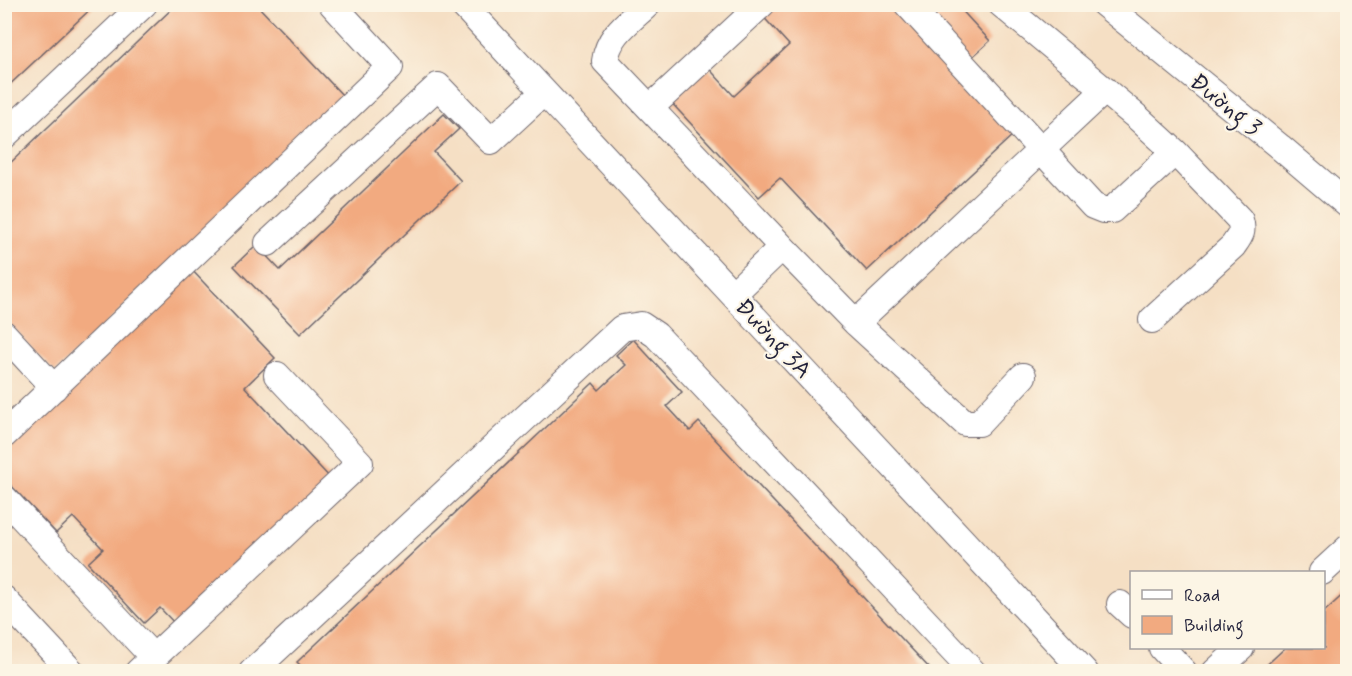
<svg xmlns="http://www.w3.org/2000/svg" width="1352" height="676" viewBox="0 0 1352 676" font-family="Mynerve,sans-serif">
	<rect width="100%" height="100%" fill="#fcf5e5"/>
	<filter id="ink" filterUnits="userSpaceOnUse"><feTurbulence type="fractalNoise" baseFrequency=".0167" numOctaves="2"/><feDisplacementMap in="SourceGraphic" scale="12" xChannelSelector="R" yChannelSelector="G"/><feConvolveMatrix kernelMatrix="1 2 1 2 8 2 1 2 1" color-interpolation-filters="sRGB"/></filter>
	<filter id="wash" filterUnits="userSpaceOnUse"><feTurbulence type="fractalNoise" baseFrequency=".008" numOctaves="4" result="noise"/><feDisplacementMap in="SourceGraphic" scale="24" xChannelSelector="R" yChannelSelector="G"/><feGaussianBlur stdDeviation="1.35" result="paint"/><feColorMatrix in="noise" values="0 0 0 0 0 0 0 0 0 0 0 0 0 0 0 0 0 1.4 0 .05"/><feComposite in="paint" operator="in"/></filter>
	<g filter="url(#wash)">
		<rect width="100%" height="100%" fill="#f5dfc4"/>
		<g id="blocks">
			<!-- building -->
			<path fill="#f2aa80" d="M 5,4 L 96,4 L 5,89 Z
				M 177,4 L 256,4 L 345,98 L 55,372 L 5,319 L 5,168 Z
				M 765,4 L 956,4 L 990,41 L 958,70 L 1016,132 L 867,271 L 780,178 L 759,197 L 667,98 L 704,63 L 734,96 L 789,45 L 758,11 Z
				M 444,114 L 459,129 L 434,152 L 461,181 L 300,334 L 234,266 L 256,245 L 280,270 Z
				M 189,267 L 275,358 L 245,387 L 333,481 L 178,627 L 160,608 L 144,623 L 88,563 L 103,549 L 73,517 L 56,533 L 4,478 L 4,441 Z
				M 633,339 L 682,392 L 667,406 L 690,431 L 699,422 L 933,672 L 297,672 L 302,667 L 297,662 L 593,383 L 599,390 L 626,365 L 616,355 Z
				M 1348,590 L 1348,672 L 1259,672 L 1285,648 L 1324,648 L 1324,612 Z"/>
		</g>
	</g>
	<g filter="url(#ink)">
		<use href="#blocks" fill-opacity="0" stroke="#6c646b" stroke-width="1.5"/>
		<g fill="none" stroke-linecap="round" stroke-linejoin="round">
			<defs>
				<path id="minor" d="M 462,4 L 1085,672
					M 648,4 C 630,21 608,35 605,61 L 782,247
					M 907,4 L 1093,206 L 1103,210 L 1112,210 L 1175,152
					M 1001,4 L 1138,118 L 1175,152 L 1240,220 C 1244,232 1240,236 1233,246 L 1152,320
					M 1104,4 L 1280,147 L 1348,205
					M 650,108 L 762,4
					M 4,136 L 144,4
					M 268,243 L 438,86 L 491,141 L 543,93
					M 733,294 L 782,247 L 856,323 L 965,423 L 979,423 L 1023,376
					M 856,323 L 1105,90
					M 4,334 L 54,388
					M 4,435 L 390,67 L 332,4
					M 4,498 L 153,657
					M 1322,572 L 1348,548
					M 4,599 L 72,672
					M 1120,604 L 1132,615
					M 1162,648 L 1184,672
					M 138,672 L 360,463 L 277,375
					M 252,672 L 622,328 L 641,325 L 656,335 L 973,672
					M 1215,672 L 1241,648"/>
			</defs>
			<!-- minor casing -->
			<use href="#minor" stroke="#6c646b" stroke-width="28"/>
			<!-- minor -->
			<use href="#minor" stroke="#fff" stroke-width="26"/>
		</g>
	</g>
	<g text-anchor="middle" stroke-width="4.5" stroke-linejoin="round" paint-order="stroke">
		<!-- street labels -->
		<g font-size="24" fill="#22223b" stroke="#fcf5e5">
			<text transform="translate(1226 104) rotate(39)" y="8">Đường 3</text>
			<text transform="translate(774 338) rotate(47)" y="8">Đường 3A</text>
		</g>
	</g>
	<!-- margin -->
	<rect width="1352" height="676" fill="none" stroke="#fcf5e5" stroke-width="24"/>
	<!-- legend -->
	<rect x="1130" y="571" width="195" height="78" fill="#fcf5e5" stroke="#a5a1a1" stroke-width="1.5"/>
	<rect x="1142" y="590" width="30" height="9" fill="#ffffff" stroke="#a5a1a1" stroke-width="1.5"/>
	<text x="1184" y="601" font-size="18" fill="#22223b">Road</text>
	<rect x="1142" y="616" width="30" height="18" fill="#f2aa80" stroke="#a5a1a1" stroke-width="1.5"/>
	<text x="1184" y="631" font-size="18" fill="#22223b">Building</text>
</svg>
